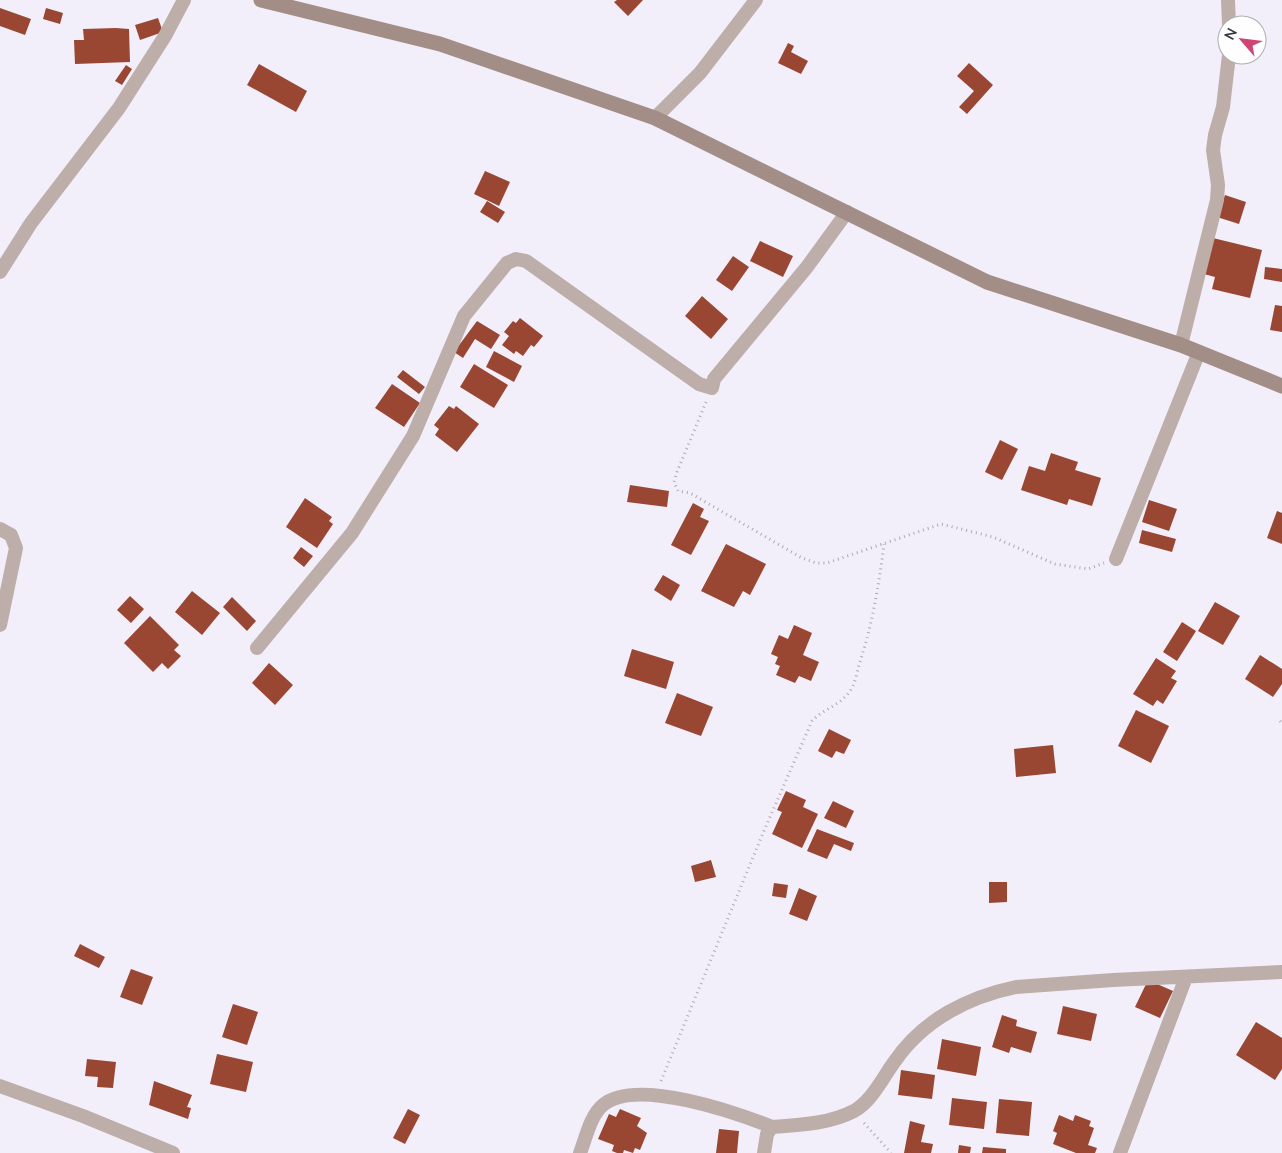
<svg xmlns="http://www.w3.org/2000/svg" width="1282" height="1153" viewBox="0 0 1282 1153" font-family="Lato,sans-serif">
	<rect width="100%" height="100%" fill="#f2effb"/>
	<!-- building -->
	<path fill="#994632" d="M 617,0 L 643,0 L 628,16 L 614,2 Z
		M 0,8 L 31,19 L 25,35 L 0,26 Z
		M 46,8 L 63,13 L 60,24 L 43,19 Z
		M 158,18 L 163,32 L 140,40 L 135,25 Z
		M 116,28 L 129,29 L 130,62 L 75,64 L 74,40 L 84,40 L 83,29 Z
		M 788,43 L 794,46 L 791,52 L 808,61 L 801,74 L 778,63 Z
		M 969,63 L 993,85 L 967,114 L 959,107 L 974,91 L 957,76 Z
		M 259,64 L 307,91 L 296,112 L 247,85 Z
		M 126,65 L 132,69 L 122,85 L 115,81 Z
		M 485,171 L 510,182 L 499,206 L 474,194 Z
		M 1225,195 L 1246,202 L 1239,224 L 1217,217 Z
		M 487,201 L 505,212 L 498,223 L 480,212 Z
		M 1213,238 L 1262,250 L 1250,298 L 1212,289 L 1215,277 L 1204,274 Z
		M 760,241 L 793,256 L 783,277 L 750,261 Z
		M 733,256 L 749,267 L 732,291 L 716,280 Z
		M 1265,267 L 1282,269 L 1282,282 L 1264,279 Z
		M 702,296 L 728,319 L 711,339 L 685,316 Z
		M 1275,305 L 1282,306 L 1282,332 L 1270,330 Z
		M 520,318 L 543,336 L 534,347 L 531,345 L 523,356 L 516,351 L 514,354 L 502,345 L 509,336 L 504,332 L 513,321 L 516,323 Z
		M 477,321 L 500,335 L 491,349 L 475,339 L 463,358 L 454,352 Z
		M 494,351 L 522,366 L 514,382 L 486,367 Z
		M 474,364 L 508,385 L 494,408 L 460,387 Z
		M 403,370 L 425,387 L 419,394 L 397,377 Z
		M 392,384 L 420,403 L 404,427 L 375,408 Z
		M 449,406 L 454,409 L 456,406 L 479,424 L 457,452 L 435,435 L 439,429 L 434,425 Z
		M 1000,440 L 1018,449 L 1002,480 L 985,472 Z
		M 1051,453 L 1078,462 L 1075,470 L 1101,478 L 1092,506 L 1069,499 L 1067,505 L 1021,490 L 1029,466 L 1045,471 Z
		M 630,485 L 669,491 L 667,507 L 627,502 Z
		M 305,498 L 332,517 L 329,521 L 333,524 L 317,548 L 286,527 Z
		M 1149,500 L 1177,509 L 1169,531 L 1142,522 Z
		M 693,503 L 704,509 L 700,517 L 709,521 L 691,555 L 671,545 Z
		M 1277,511 L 1282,513 L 1282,544 L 1267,538 Z
		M 1142,530 L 1176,539 L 1172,552 L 1139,543 Z
		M 726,544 L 766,564 L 750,595 L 743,591 L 734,607 L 701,591 Z
		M 301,547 L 313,556 L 304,567 L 293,558 Z
		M 663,575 L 680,585 L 671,601 L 654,590 Z
		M 192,591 L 220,613 L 202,635 L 175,612 Z
		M 130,596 L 144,609 L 131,623 L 117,610 Z
		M 232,597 L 256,621 L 247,631 L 223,607 Z
		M 1215,602 L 1240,616 L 1223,645 L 1198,631 Z
		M 150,616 L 179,645 L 174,650 L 181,656 L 168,669 L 162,663 L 153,672 L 124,643 Z
		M 1182,622 L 1196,631 L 1177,661 L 1163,652 Z
		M 794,625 L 812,633 L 803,655 L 819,662 L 811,681 L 799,676 L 795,683 L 776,675 L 780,666 L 775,664 L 778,657 L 771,654 L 779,635 L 788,639 Z
		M 632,649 L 674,662 L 666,689 L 624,676 Z
		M 1260,655 L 1282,669 L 1282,684 L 1273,697 L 1245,679 Z
		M 1156,658 L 1176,671 L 1171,678 L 1177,681 L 1163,704 L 1157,700 L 1153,706 L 1133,694 Z
		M 269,663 L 293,685 L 275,705 L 252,683 Z
		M 677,693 L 713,707 L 701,736 L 665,723 Z
		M 1136,710 L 1169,726 L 1151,763 L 1118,746 Z
		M 829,729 L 851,740 L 844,754 L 836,751 L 832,758 L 818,751 Z
		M 1053,745 L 1056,773 L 1016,777 L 1014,749 Z
		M 786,791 L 806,800 L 803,807 L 818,814 L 802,848 L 772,834 L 782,812 L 777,810 Z
		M 833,801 L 854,811 L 846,828 L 824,818 Z
		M 817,829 L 854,843 L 851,851 L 834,844 L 827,859 L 807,851 Z
		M 711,860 L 716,877 L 695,882 L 691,866 Z
		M 989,882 L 1007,882 L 1007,902 L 989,903 Z
		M 774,883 L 788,885 L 786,898 L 772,896 Z
		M 799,888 L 817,896 L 807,921 L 789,914 Z
		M 80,944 L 105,957 L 99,968 L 74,956 Z
		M 131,969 L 153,977 L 142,1005 L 120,997 Z
		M 1148,980 L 1173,991 L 1160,1018 L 1135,1007 Z
		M 233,1004 L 258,1012 L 247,1045 L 222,1037 Z
		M 1063,1006 L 1097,1014 L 1091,1041 L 1057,1034 Z
		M 1002,1015 L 1017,1020 L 1016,1026 L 1037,1032 L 1031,1053 L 1011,1047 L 1009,1053 L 992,1047 Z
		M 1256,1022 L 1282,1038 L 1282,1069 L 1275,1080 L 1236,1055 Z
		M 942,1039 L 981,1047 L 976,1076 L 937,1069 Z
		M 217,1054 L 253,1062 L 246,1092 L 210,1084 Z
		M 87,1059 L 116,1062 L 113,1088 L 97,1087 L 98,1077 L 85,1076 Z
		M 901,1070 L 935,1075 L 932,1099 L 898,1095 Z
		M 154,1081 L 192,1095 L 187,1107 L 191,1108 L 188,1119 L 149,1105 Z
		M 952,1098 L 987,1102 L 984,1129 L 949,1125 Z
		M 999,1099 L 1032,1102 L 1029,1136 L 996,1133 Z
		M 408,1109 L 420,1115 L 405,1144 L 393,1138 Z
		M 620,1109 L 641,1118 L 637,1126 L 647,1133 L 640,1150 L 635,1148 L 633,1153 L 624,1150 L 623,1153 L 617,1153 L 612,1151 L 614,1145 L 598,1139 L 609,1114 L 616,1117 Z
		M 1059,1115 L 1073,1121 L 1075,1115 L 1091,1121 L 1089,1126 L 1094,1128 L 1088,1145 L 1097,1148 L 1095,1153 L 1076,1153 L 1053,1144 L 1057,1133 L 1053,1131 Z
		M 910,1121 L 925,1125 L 921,1142 L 933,1144 L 931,1153 L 904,1153 Z
		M 719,1129 L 739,1131 L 737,1153 L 716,1153 Z
		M 959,1145 L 971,1147 L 970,1153 L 958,1153 Z
		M 983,1147 L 1006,1149 L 1006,1153 L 982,1153 Z"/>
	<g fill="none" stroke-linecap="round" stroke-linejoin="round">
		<!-- path -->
		<path stroke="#aca9b5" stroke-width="3" stroke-dasharray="1 4" stroke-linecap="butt" d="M 706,402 L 677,472 L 674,482 L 678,491 L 690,493 L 802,558 L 816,563 L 827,563 L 941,524 L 993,537 L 1055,564 L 1088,569 L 1104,563
			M 1280,721 L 1282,723
			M 661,1081 L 763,833 L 812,721 C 824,708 840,706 850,691 C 855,684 857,673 859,665 C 872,626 879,585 884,544
			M 864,1123 L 891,1153"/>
		<!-- street -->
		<path stroke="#bdaeaa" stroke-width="14" d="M 1228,0 L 1229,25
			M 655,118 L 700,73 L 756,0
			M 0,272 L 31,223 L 119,108 L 165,36 L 184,0
			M 1181,345 L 1217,200 L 1218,185 L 1213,150 L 1215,135 L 1223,107 L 1229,55
			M 0,529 L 11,535 L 16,548 L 0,625
			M 1116,559 L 1199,352
			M 257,648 L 352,533 L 413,436 L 464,316 L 507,263 L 516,259 L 526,261 L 699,384 L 712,388 L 714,379 L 807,267 L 847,212
			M 0,1086 L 83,1116 L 173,1153
			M 580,1153 C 586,1138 590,1116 603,1105 C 636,1077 737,1113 772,1127
			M 764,1153 L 767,1134 L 772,1127 C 799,1125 829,1124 854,1111 C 872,1101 883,1077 895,1061 C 923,1020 968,997 1016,987 L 1113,980 L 1282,972
			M 1120,1153 L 1186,977"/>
		<!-- secondary -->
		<path stroke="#a38d87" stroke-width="15" d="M 261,0 L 440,44 L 655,118 L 987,282 L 1181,345 L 1282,386"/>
	</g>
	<!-- north arrow -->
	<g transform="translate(1242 40) rotate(298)"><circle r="24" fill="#fefefe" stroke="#b0aeb3"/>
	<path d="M0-4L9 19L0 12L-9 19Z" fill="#cf4375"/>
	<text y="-8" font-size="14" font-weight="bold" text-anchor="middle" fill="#3a3742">N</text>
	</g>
</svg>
